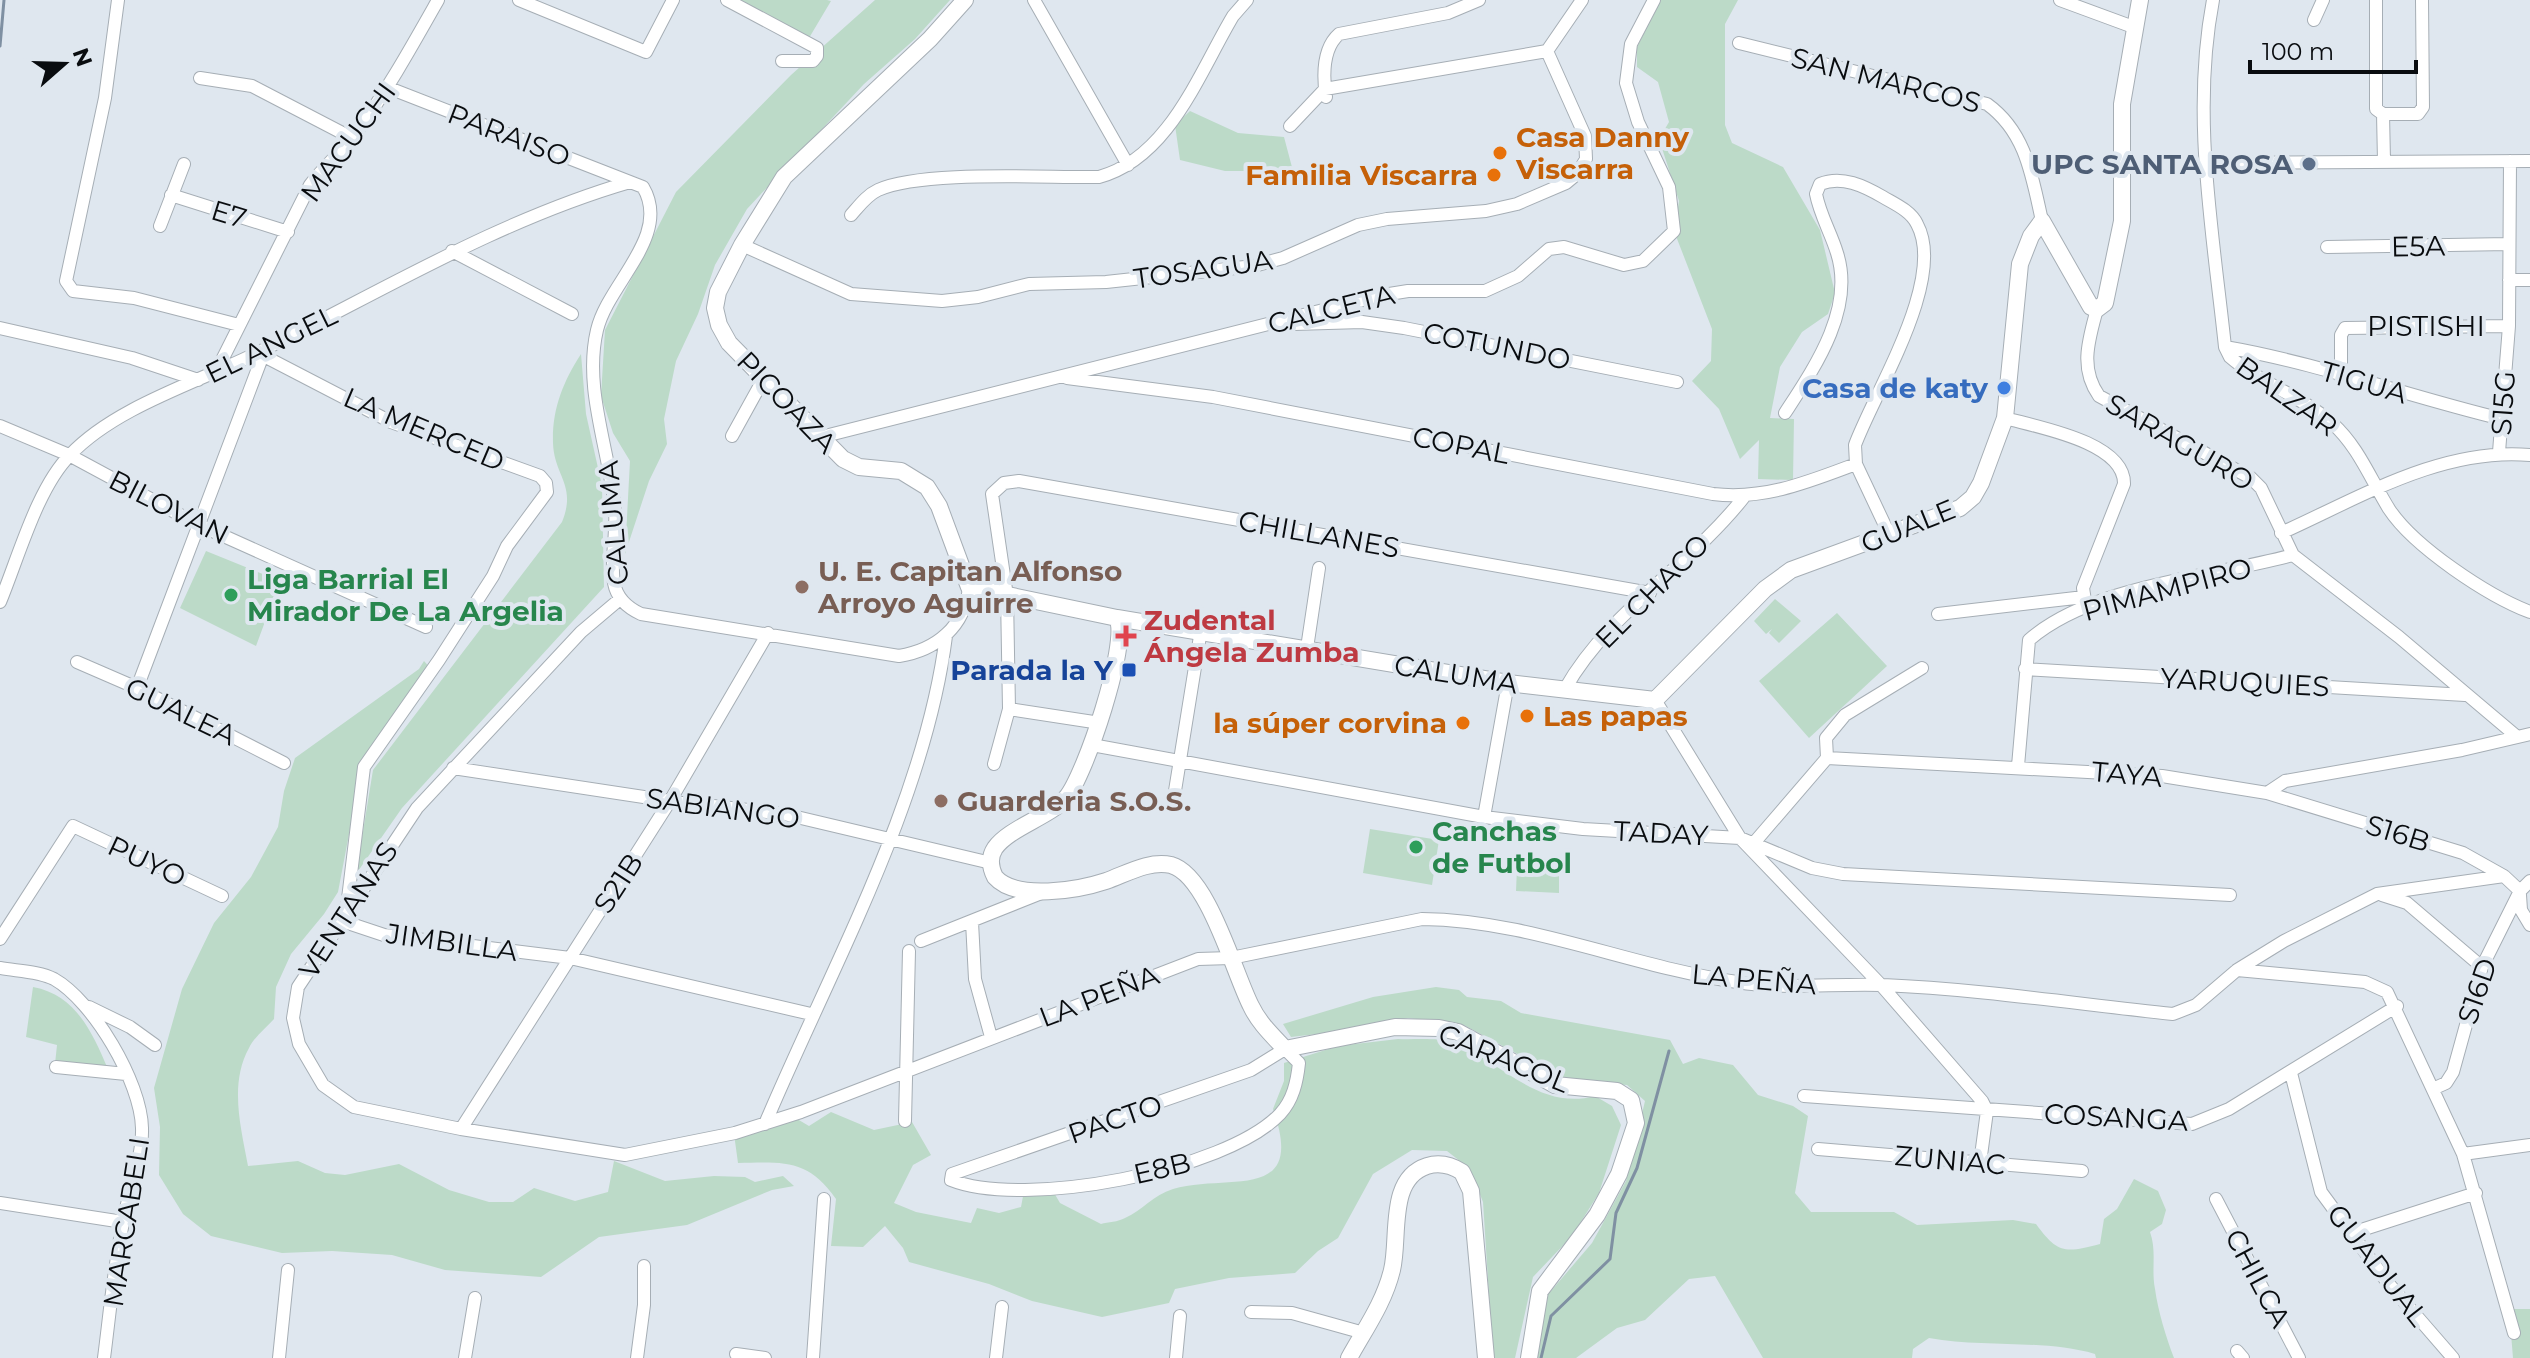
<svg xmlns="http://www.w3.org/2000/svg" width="2530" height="1358" viewBox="0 0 2530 1358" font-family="Montserrat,sans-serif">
	<rect width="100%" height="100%" fill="#dfe7ef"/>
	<!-- green -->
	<path fill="#bcdac8" d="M 734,0 L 827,0 L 831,1 L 809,38 Z
		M 875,0 L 950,0 L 915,39 L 864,84 L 747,209 L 715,265 L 698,314 L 676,361 L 664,419 L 667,444 L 649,481 L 625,554 L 630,461 L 613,433 L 601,396 L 605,330 L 676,192 L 791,75 Z
		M 1661,0 L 1738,0 L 1725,24 L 1725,125 L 1732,143 L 1783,167 L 1820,230 L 1835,293 L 1828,314 L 1802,332 L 1780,367 L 1770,418 L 1794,419 L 1793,480 L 1758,479 L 1759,440 L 1740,459 L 1719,409 L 1692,381 L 1711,361 L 1712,329 L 1674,231 L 1679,201 L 1659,139 L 1669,122 L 1658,82 L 1637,67 L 1637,47 Z
		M 1190,111 L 1238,133 L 1284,137 L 1293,171 L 1225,171 L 1180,160 L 1175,125 Z
		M 581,354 L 586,414 L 602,486 L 604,587 L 402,808 L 356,874 L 373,770 L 562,522 C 577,485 554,476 553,443 C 552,409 563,382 581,354 Z
		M 206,551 L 280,581 L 256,646 L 180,608 Z
		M 1775,599 L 1801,621 L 1779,643 L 1769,633 L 1772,629 L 1766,634 L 1754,621 Z
		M 1837,613 L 1887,666 L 1809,738 L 1759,681 Z
		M 424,661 L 432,670 L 362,766 L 338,892 L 324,914 L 291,954 L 276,987 L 274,1019 C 266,1028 254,1037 249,1048 C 229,1084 241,1128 248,1166 L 298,1161 L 325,1173 L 345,1175 L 399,1164 L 449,1190 L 489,1202 L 513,1202 L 534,1188 L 575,1201 L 608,1192 L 614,1161 L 665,1181 L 714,1176 L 745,1177 L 755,1182 L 783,1176 L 794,1186 L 772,1190 L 687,1225 L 599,1237 L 541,1277 L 445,1270 L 392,1255 L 332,1251 L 282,1253 L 211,1236 L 183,1214 L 159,1175 L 160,1127 L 154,1088 L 182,989 L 214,923 L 251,877 L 278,827 L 284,791 L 295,758 L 419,669 Z
		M 1370,829 L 1439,840 L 1432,885 L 1363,873 Z
		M 1517,868 L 1559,870 L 1559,893 L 1516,891 Z
		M 33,987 C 76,995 92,1032 108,1069 L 55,1064 L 57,1045 L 26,1037 Z
		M 1436,987 L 1459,990 L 1467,997 L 1501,1001 L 1521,1013 L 1670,1040 L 1683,1064 L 1699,1058 L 1733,1065 L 1758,1095 L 1793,1106 L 1808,1116 L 1795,1193 L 1811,1212 L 1894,1212 L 1917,1225 L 2013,1220 L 2036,1224 C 2058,1254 2065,1253 2100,1244 L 2104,1219 L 2117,1209 L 2134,1179 L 2158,1191 L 2166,1210 L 2162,1224 L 2150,1232 C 2157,1252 2151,1268 2155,1289 C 2158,1311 2166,1337 2174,1358 L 2096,1358 L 2095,1354 C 2043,1339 1984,1348 1929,1338 L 1913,1349 L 1912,1358 L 1763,1358 L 1715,1276 L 1689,1279 L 1645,1320 L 1617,1328 L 1576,1358 L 1533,1358 L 1545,1298 L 1592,1243 L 1626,1181 L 1645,1101 L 1627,1085 L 1568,1081 L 1464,1025 L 1408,1018 L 1352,1030 L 1291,1037 L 1283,1024 L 1373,997 Z
		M 1398,1039 C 1415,1040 1438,1037 1454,1043 C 1502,1062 1539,1111 1595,1096 L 1612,1106 L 1621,1125 L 1599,1193 L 1572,1236 L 1533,1277 L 1515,1358 L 1493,1358 L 1483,1202 L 1470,1169 L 1447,1151 L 1412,1150 L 1373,1174 L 1338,1238 L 1318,1251 L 1295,1273 L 1229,1278 L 1175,1289 L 1169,1303 L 1102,1317 L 1032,1301 L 989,1284 L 909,1262 L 903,1248 L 885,1226 L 863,1247 L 831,1246 L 836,1199 C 808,1159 784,1162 738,1163 L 734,1134 L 787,1113 L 809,1126 L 831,1112 L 874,1130 L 912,1122 L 931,1155 L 913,1165 L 894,1203 L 916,1212 L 971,1223 L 977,1208 L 999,1213 L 1021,1207 L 1024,1191 L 1053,1191 L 1060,1203 L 1101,1224 C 1108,1222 1118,1222 1125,1218 C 1143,1210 1153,1195 1173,1189 C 1228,1173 1307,1204 1273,1109 L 1284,1081 L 1284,1063 L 1338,1046 Z
		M 2509,1309 L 2530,1309 L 2530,1358 L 2513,1358 Z"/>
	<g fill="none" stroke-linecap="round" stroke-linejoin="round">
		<!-- stream -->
		<path stroke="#7f90a2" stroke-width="3" d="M 0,46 L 4,0
			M 1541,1358 L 1551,1316 L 1610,1259 L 1616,1213 L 1637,1168 L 1669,1051"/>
		<defs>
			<path id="street" d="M 118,0 L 105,98 L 66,281 L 73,291 L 134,298 L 239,325
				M 519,0 L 646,52 L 673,0
				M 727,0 L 817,48 L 817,56 L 813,61 L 782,61
				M 1034,0 L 1128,165
				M 2060,0 L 2136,28
				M 2213,0 C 2191,115 2213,232 2225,347 L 2230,357 C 2260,383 2301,396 2332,423 C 2358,446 2371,480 2389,509 C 2414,547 2488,596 2530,612
				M 2376,0 L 2376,109 L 2383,114
				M 2314,20 L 2323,0
				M 1739,43 L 1987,104 C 2026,132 2032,176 2042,221
				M 200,78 L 252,86 L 352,138
				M 389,88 L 643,187 C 672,236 608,283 597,330 C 583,389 610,451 615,510 C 617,534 610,561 614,583 C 617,599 628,608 641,614 L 899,656 C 936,650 965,627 969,587
				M 1326,97 C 1323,76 1323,48 1339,34 L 1448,13 L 1479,0
				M 1290,126 L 1325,89 L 1547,51 L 1582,0
				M 2384,161 L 2383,114 L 2418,114 L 2423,107 L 2422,0
				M 2206,163 L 2530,161
				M 171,195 L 288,232
				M 851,215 C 859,206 867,195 878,190 C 922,170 1045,178 1099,177 C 1169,158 1199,73 1233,16 L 1247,0
				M 160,226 L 184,164
				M 742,245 L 851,294 L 942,301 L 978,297 L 1029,284 L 1106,282 L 1254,266 L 1283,258 L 1358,225 L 1387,219 L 1486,211 L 1517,204 L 1566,183 L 1578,173 L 1586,159 L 1585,136 L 1547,51
				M 2327,247 L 2509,244
				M 452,251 L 572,314
				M 2509,280 L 2530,280
				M 2097,309 C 2089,339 2079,368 2099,396 L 2251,478 L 2261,488 L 2293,555 L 2399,637 L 2515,735
				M 1294,324 L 1362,322 L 1404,328 L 1677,382
				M 0,328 L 132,358 L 198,380
				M 2225,347 C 2318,363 2410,397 2502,419
				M 258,353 L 391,422 L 540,476 L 546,483 L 547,492 L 507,546 L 493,576 L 439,660 L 364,767 L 346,915
				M 217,370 L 310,185 C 324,166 342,152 356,133 C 387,91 412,46 438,0
				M 2341,377 L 2341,335 L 2345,328 L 2509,326
				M 1067,378 L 1213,397 L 1713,494 C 1765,500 1808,482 1856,464
				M 1785,413 C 1815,367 1855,309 1837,253 C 1831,233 1820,215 1816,194 L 1820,184 C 1842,175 1864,186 1883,197 C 1895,204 1911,211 1917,224 C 1947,279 1875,391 1855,445 L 1856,464 L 1889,534
				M 2005,418 C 2037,427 2125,442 2124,484 L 2083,588 L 2086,607
				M 0,426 L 69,455 L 197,524 L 426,627
				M 732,436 L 763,380
				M 821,437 L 1383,295 L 1408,291 L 1485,291 L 1518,276 L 1549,249 L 1564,247 L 1624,265 L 1643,261 L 1674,231 L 1669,187 L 1638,122 L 1626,83 L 1631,44 L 1654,0
				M 2499,452 L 2509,326 L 2510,161
				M 2281,533 C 2359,498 2442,447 2530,455
				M 620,599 L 581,632 L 417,808 L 298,987 L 293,1018 L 299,1044 L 323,1085 L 354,1107 L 461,1129 L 625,1155 L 735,1133 L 801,1112 L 1198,959 L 1231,958 L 1422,919 C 1529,920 1632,967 1737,982 C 1785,990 1835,983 1883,985 C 1979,989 2077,1004 2173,1014 L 2196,1005 L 2237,970 L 2284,941 L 2377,894 L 2504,876
				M 0,602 C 18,559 37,488 70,455 C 116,406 202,381 261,351 C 382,291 499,220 630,182
				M 1938,614 L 2084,597
				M 1307,648 L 1319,568
				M 77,662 L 137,688 L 284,763
				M 2025,669 L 2465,695
				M 137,688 L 263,355
				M 1565,689 C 1609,611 1689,567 1744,497
				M 1655,700 L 1740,838 L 1881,985 L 1982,1101 L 1987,1111 L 1980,1163
				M 1009,709 L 1100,723
				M 1092,745 L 1484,817 L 1583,829 L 1740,838 L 1812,868 L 1843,874 L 2230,895
				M 1827,758 L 1826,738 L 1845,715 L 1922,668
				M 994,764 L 1009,709 L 1007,596 L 992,494 L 1004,483 L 1019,481 L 1650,593
				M 2018,766 L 2029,640 C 2092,585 2213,577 2293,555
				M 453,768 L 670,801 L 784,814 L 991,863
				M 2267,793 L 2285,781 L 2462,750 L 2530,734
				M 1174,797 L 1201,630
				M 1484,817 L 1508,683
				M 1753,844 L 1827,758 L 2162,776 L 2267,793 L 2463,853 L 2504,876 L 2520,891
				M 2382,895 L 2407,903 L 2482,967
				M 2520,895 L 2521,910 L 2530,925
				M 345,922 L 384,935 L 570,958 L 811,1014
				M 972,922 L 975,979 L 991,1037
				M 0,939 L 73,826 L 222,896
				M 921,941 L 1044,892
				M 0,968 C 16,971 39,971 54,979 C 93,1001 141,1082 142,1128 C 143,1156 129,1190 124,1218 C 114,1264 110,1312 104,1358
				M 2237,970 L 2365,982 L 2387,992 L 2463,1154 L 2514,1333
				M 89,1007 L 130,1027 L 155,1045
				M 1285,1049 L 1299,1063 C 1297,1082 1293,1100 1280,1114 C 1226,1171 1023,1209 951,1180 L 952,1174 L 1251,1070 Z
				M 56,1067 L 126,1074
				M 2291,1073 L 2321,1192 L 2388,1283 L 2453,1358
				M 2435,1088 L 2446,1083 L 2453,1072 L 2482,967 L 2520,891 L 2530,881
				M 1804,1096 L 2192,1124 L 2229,1109 L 2397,1006
				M 905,1121 L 909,951
				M 765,1124 C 830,970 925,802 946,636
				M 461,1129 L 670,801 L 768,633
				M 1818,1149 L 2082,1171
				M 2463,1154 L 2530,1145
				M 2216,1199 L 2299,1358
				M 0,1203 L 123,1222
				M 2352,1233 L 2476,1193
				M 1251,1312 L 1292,1313 L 1364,1333
				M 2237,1351 L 2243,1358
				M 736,1354 L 765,1358
				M 279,1358 L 288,1270
				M 465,1358 L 475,1298
				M 637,1358 L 644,1305 L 644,1266
				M 813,1358 L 824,1199
				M 996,1358 L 1002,1307
				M 1176,1358 L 1180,1316"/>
			<path id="secondary" d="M 965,0 L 930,39 L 784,177 L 742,245 L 718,292 L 715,308 L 719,325 L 729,343 L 843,459 L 859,467 L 901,471 L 927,487 L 939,506 L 969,587 L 1117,618 L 1508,683 L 1655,700 L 1765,589 L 1791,570 L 1960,508 L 1973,497 L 1981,483 L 2005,418 L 2020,264 L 2031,236 L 2042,221 L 2091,307 L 2097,309 L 2105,303 L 2122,221 L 2122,104 L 2140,0
				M 1117,618 C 1130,642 1085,776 1066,798 C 1049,817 1009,828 995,848 C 989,857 990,867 995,877 C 1016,901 1079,890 1106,881 C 1126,874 1149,860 1171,865 C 1208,875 1234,973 1251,1006 C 1259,1023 1272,1035 1285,1049 L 1395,1027 L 1439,1028 L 1458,1032 L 1555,1085 L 1617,1091 L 1631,1100 L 1636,1123 L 1619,1174 L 1597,1215 L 1540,1291 L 1529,1358
				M 1349,1358 C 1365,1329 1384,1303 1392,1270 C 1400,1237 1387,1179 1427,1166 C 1440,1162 1451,1165 1462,1172 L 1471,1191 L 1486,1358"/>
		</defs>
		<!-- street casing -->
		<use href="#street" stroke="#a6aeb5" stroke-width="14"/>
		<!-- secondary casing -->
		<use href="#secondary" stroke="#a6aeb5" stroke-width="18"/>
		<!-- street -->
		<use href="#street" stroke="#fff" stroke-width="12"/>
		<!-- secondary -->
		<use href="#secondary" stroke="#fff" stroke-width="16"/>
	</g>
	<!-- markers -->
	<g fill="#e8710a" stroke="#dfe7ef" stroke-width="3">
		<circle cx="1500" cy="153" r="8"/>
		<circle cx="1494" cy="175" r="8"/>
		<circle cx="1527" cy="716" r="8"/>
		<circle cx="1463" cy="723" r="8"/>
	</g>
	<circle fill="#5c6f8a" stroke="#dfe7ef" stroke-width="3" cx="2309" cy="164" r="8"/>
	<circle fill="#3f7fe0" stroke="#dfe7ef" stroke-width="3" cx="2004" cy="388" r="8"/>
	<g fill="#8d6e63" stroke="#dfe7ef" stroke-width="3">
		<circle cx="802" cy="587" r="8"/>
		<circle cx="941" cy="801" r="8"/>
	</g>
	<g fill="#2e9e5b" stroke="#dfe7ef" stroke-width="3">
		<circle cx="231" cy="595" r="8"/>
		<circle cx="1416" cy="847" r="8"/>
	</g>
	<path fill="#e0444e" stroke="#dfe7ef" stroke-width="3" d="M1122 624h8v8h8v8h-8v8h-8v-8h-8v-8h8z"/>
	<rect fill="#1a4fb4" stroke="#dfe7ef" stroke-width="3" x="1121" y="662" width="16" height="16" rx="4"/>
	<g text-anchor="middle" stroke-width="8" stroke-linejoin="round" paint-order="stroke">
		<!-- street labels -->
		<g font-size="28" fill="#090c0f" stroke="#dfe7ef">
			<text transform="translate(1886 80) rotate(14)" y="10">SAN MARCOS</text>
			<text transform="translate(509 135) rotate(21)" y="10">PARAISO</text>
			<text transform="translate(348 142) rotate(-54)" y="10">MACUCHI</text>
			<text transform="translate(229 214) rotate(17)" y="10">E7</text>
			<text transform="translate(2418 246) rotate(-1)" y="10">E5A</text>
			<text transform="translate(1203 269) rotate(-8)" y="10">TOSAGUA</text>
			<text transform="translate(1331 309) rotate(-14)" y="10">CALCETA</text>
			<text x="2426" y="336">PISTISHI</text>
			<text transform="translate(271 344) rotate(-26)" y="10">EL ANGEL</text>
			<text transform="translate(1497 346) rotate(11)" y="10">COTUNDO</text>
			<text transform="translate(2364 382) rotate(16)" y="10">TIGUA</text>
			<text transform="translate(2287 396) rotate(35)" y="10">BALZAR</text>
			<text transform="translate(787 402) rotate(46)" y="10">PICOAZA</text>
			<text transform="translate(2503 403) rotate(-86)" y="10">S15G</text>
			<text transform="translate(424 429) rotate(23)" y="10">LA MERCED</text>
			<text transform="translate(2180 442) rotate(30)" y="10">SARAGURO</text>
			<text transform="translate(1461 445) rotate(11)" y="10">COPAL</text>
			<text transform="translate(169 507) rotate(27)" y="10">BILOVAN</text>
			<text transform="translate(613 523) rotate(-95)" y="10">CALUMA</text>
			<text transform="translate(1908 526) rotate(-22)" y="10">GUALE</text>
			<text transform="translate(1319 534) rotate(10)" y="10">CHILLANES</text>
			<text transform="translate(2167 589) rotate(-15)" y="10">PIMAMPIRO</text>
			<text transform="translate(1652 591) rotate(-45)" y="10">EL CHACO</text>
			<text transform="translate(1456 674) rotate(9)" y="10">CALUMA</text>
			<text transform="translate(2245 682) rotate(3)" y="10">YARUQUIES</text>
			<text transform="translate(181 711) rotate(26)" y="10">GUALEA</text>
			<text transform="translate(2127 774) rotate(5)" y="10">TAYA</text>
			<text transform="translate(723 808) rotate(8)" y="10">SABIANGO</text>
			<text transform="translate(1661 833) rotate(3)" y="10">TADAY</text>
			<text transform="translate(2398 833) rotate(17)" y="10">S16B</text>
			<text transform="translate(147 861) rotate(25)" y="10">PUYO</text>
			<text transform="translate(618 883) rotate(-57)" y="10">S21B</text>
			<text transform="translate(348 910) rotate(-57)" y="10">VENTANAS</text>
			<text transform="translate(452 942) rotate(8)" y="10">JIMBILLA</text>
			<text transform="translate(1754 979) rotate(5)" y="10">LA PEÑA</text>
			<text transform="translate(2477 991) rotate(-71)" y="10">S16D</text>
			<text transform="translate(1099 996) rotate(-21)" y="10">LA PEÑA</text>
			<text transform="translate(1504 1058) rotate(22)" y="10">CARACOL</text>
			<text transform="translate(2116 1117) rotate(3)" y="10">COSANGA</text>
			<text transform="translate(1115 1119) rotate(-19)" y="10">PACTO</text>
			<text transform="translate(1950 1160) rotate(5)" y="10">ZUNIAC</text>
			<text transform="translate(1162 1168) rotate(-13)" y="10">E8B</text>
			<text transform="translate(126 1222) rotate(-81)" y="10">MARCABELI</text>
			<text transform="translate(2378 1265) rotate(52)" y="10">GUADUAL</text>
			<text transform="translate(2258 1278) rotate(62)" y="10">CHILCA</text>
		</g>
		<!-- food labels -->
		<g font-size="28" font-weight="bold" fill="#c56008" stroke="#dfe7ef" text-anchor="start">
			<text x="1516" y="147">Casa Danny<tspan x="1516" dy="32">Viscarra</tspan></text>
			<text x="1478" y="185" text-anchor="end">Familia Viscarra</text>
			<text x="1543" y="726">Las papas</text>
			<text x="1447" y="733" text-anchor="end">la súper corvina</text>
		</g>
		<!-- service labels -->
		<g font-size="28" font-weight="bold" fill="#4e5e75" stroke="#dfe7ef" text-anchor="end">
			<text x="2293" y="174">UPC SANTA ROSA</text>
		</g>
		<!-- shop labels -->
		<g font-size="28" font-weight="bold" fill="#366cbe" stroke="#dfe7ef" text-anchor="end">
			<text x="1988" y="398">Casa de katy</text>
		</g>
		<!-- education labels -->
		<g font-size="28" font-weight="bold" fill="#785e54" stroke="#dfe7ef" text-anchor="start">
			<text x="818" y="581">U. E. Capitan Alfonso<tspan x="818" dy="32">Arroyo Aguirre</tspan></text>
			<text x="957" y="811">Guarderia S.O.S.</text>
		</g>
		<!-- leisure labels -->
		<g font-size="28" font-weight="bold" fill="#27864d" stroke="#dfe7ef" text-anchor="start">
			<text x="247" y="589">Liga Barrial El<tspan x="247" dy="32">Mirador De La Argelia</tspan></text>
			<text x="1432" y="841">Canchas<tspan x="1432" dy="32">de Futbol</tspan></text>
		</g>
		<!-- health labels -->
		<g font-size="28" font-weight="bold" fill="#be3a42" stroke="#dfe7ef" text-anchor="start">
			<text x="1144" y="630">Zudental<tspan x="1144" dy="32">Ángela Zumba</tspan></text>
		</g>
		<!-- transit labels -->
		<g font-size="28" font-weight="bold" fill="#164399" stroke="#dfe7ef" text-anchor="end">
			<text x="1113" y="680">Parada la Y</text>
		</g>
	</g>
	<!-- north arrow -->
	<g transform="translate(64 64) rotate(70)" stroke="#dfe7ef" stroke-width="6" paint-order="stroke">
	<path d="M0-6L14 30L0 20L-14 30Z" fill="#090c0f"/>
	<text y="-12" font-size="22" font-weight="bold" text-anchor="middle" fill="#090c0f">N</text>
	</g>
	<!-- scale -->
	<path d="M2250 60v12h166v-12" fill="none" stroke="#090c0f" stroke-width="4"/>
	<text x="2262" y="60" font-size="24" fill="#090c0f" stroke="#dfe7ef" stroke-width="6" paint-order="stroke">100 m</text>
</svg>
